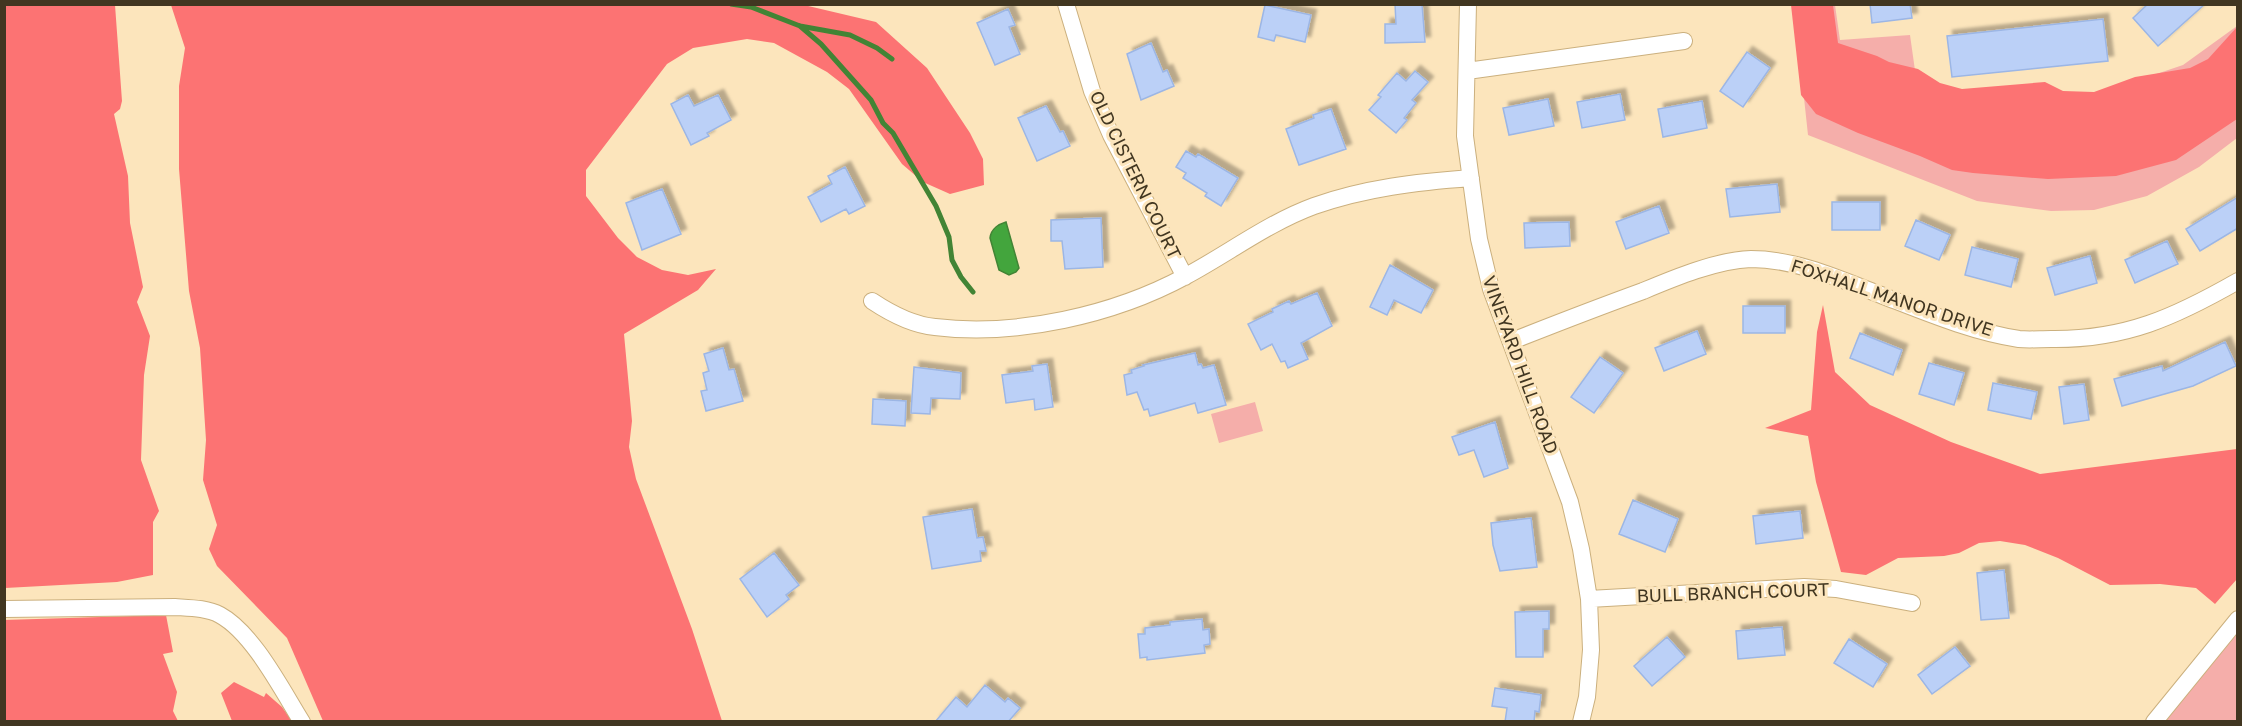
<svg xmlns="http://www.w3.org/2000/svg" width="2242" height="726" viewBox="0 0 2242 726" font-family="'Golos Text',sans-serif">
	<defs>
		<filter id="shadow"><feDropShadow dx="5.5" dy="-5.5" stdDeviation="1.5" flood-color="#0004"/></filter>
	</defs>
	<rect width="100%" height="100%" fill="#fce5bc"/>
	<!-- green -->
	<path fill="#f5aeaa" d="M 1794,5 L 1835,5 L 1840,40 L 1910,35 L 1921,113 L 2106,91 L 2183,65 L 2237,26 L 2237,138 L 2199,167 L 2147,196 L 2094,210 L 2051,211 L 1977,201 L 1808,135 Z
		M 1255,402 L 1263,431 L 1219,443 L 1211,414 Z
		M 2237,629 L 2237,721 L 2159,721 Z"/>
	<!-- forest -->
	<path fill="#fc7373" d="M 5,4 L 115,5 L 122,101 L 120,109 L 114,114 L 128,176 L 130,223 L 143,287 L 137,302 L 150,336 L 144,375 L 141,460 L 159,511 L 153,522 L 153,575 L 117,582 L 5,588 Z
		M 171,5 L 804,5 L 876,22 L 927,68 L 970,133 L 983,159 L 984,185 L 950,194 L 923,182 L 902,164 L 849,89 L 827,72 L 774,43 L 747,39 L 693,48 L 667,64 L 586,170 L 586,196 L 618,238 L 637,257 L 662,270 L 688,275 L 716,269 L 698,290 L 624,334 L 632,421 L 629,447 L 636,479 L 692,629 L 722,721 L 323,721 L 287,638 L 217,566 L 209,549 L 217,525 L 203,480 L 206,440 L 200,348 L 189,291 L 179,169 L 179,86 L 185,48 Z
		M 1791,5 L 1833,5 L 1838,43 L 1877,56 L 1889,62 L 1918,69 L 1940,83 L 1962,89 L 2045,82 L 2063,91 L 2094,92 L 2135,77 L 2190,68 L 2208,59 L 2237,27 L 2237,119 L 2176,160 L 2116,176 L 2048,179 L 1973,173 L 1952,170 L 1920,156 L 1858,133 L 1816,114 L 1801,95 Z
		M 1823,305 L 1835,372 L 1870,405 L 1951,442 L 2040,474 L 2237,449 L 2237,579 L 2215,604 L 2196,588 L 2160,584 L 2110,585 L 2058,558 L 2025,545 L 2000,541 L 1979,543 L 1959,553 L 1944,556 L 1898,558 L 1866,575 L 1841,572 L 1816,482 L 1808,436 L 1765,428 L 1811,410 L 1817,332 Z
		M 166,615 L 173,652 L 163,654 L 177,692 L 173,711 L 178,721 L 5,721 L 4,620 Z
		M 234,682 L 264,697 L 266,693 L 282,707 L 292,721 L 232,721 L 221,693 Z"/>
	<!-- water -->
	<path fill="#43a53d" stroke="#428435" stroke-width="1.5" d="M 1006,222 L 1019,268 L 1016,272 L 1009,275 L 999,270 L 990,238 C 991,229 999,224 1006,222 Z"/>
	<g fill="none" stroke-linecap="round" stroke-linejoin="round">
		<!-- stream -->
		<path stroke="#428435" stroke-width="5" d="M 731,4 L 751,7 L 800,26 L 850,35 L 877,48 L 892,59
			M 800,26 L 821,44 L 871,100 L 883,123 L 893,133 L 936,206 L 949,237 L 952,260 L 961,277 L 973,292"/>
	</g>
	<!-- building -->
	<path fill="#bbd0f7" stroke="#9cb6e5" stroke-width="1.5" filter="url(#shadow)" d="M 1395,4 L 1422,4 L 1425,42 L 1385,43 L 1385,24 L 1396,24 Z
		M 1870,4 L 1910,4 L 1912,18 L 1872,23 Z
		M 2148,4 L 2205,4 L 2158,46 L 2133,18 Z
		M 1265,5 L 1311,15 L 1305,42 L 1276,35 L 1274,41 L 1258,37 Z
		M 1008,9 L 1015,25 L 1009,27 L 1020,54 L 995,65 L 977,23 Z
		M 2103,19 L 2108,61 L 1952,77 L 1947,36 Z
		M 1151,43 L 1163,72 L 1167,70 L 1174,86 L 1141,100 L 1127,54 Z
		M 1747,52 L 1770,68 L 1743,107 L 1720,91 Z
		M 1415,71 L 1428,82 L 1412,100 L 1416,103 L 1404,118 L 1407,120 L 1396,133 L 1369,110 L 1381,97 L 1378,95 L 1397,73 L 1406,81 Z
		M 1620,94 L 1625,120 L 1582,128 L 1577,102 Z
		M 688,95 L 694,106 L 718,95 L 731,120 L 707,133 L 709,136 L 691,145 L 671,104 Z
		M 1548,99 L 1554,126 L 1509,135 L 1503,108 Z
		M 1702,101 L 1707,128 L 1663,137 L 1658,109 Z
		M 1046,106 L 1060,132 L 1063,131 L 1070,146 L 1037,161 L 1018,118 Z
		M 1331,109 L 1346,149 L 1299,165 L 1286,129 L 1314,118 L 1313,115 Z
		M 1186,151 L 1196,157 L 1198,154 L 1238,178 L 1221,206 L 1205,196 L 1207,193 L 1183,178 L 1186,173 L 1176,167 Z
		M 845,167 L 865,206 L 849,214 L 846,209 L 821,222 L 808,197 L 832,184 L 828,176 Z
		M 1777,184 L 1780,212 L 1730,217 L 1726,189 Z
		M 662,189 L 681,234 L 642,250 L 626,203 Z
		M 2238,197 L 2238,228 L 2200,251 L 2186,229 Z
		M 1832,202 L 1880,202 L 1880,230 L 1832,230 Z
		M 1659,206 L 1669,233 L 1626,249 L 1616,222 Z
		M 1101,218 L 1103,267 L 1065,269 L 1062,241 L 1051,241 L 1051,220 Z
		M 1916,220 L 1950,235 L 1939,260 L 1905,246 Z
		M 1569,222 L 1570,246 L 1525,248 L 1524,223 Z
		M 2167,241 L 2178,264 L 2135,283 L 2125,260 Z
		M 1972,247 L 2018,259 L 2011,287 L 1965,275 Z
		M 2090,256 L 2097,283 L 2055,295 L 2047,268 Z
		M 1390,265 L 1433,290 L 1421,313 L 1394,300 L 1387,315 L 1370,307 Z
		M 1317,293 L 1332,326 L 1301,343 L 1308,359 L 1288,368 L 1285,361 L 1281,362 L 1272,344 L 1261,350 L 1248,324 L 1273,312 L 1272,309 L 1289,301 L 1291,304 Z
		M 1743,306 L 1785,306 L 1785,333 L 1743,333 Z
		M 1697,331 L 1706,354 L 1664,371 L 1655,348 Z
		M 1860,333 L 1902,350 L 1893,375 L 1850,358 Z
		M 2225,342 L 2236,366 L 2193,386 L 2122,406 L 2114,379 L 2162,366 L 2163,371 Z
		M 723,348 L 729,370 L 734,369 L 743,401 L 706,411 L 701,391 L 707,390 L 703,373 L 709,371 L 704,354 Z
		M 1195,353 L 1198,365 L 1201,364 L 1203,368 L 1214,365 L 1226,405 L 1198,413 L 1195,403 L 1150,416 L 1148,409 L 1144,410 L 1137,392 L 1127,395 L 1124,375 L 1132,373 L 1131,370 L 1144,366 L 1143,365 Z
		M 1600,357 L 1623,373 L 1594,413 L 1571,397 Z
		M 1929,363 L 1964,373 L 1954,405 L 1919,394 Z
		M 1047,364 L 1053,407 L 1035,410 L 1034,399 L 1006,403 L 1002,375 L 1033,371 L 1032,366 Z
		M 914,367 L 961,373 L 960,399 L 931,398 L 930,414 L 911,413 Z
		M 1993,383 L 2037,392 L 2031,419 L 1988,410 Z
		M 2084,384 L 2089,420 L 2064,424 L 2059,387 Z
		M 873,399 L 906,401 L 905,426 L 872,424 Z
		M 1495,422 L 1508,468 L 1484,477 L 1474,450 L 1459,455 L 1452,437 Z
		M 1633,500 L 1678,519 L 1665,552 L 1619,534 Z
		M 972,509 L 977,538 L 983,537 L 986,551 L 980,551 L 981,561 L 932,569 L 923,517 Z
		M 1800,511 L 1803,538 L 1756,544 L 1753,516 Z
		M 1531,518 L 1537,567 L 1500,571 L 1493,545 L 1491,523 Z
		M 774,553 L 799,585 L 786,595 L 789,599 L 767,617 L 740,579 Z
		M 2004,570 L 2009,618 L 1981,620 L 1977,573 Z
		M 1549,611 L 1549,629 L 1543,629 L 1543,657 L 1516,657 L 1515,612 Z
		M 1202,619 L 1203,630 L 1209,629 L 1210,644 L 1204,645 L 1205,653 L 1147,660 L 1147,657 L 1140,658 L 1138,634 L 1145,634 L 1145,628 L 1170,625 L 1170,622 Z
		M 1782,627 L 1785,655 L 1738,659 L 1736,631 Z
		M 1667,637 L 1685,657 L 1652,686 L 1634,666 Z
		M 1849,639 L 1887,664 L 1873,687 L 1834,663 Z
		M 1955,647 L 1970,666 L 1932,694 L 1918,675 Z
		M 985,685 L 1005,702 L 1008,698 L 1020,708 L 1008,722 L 935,722 L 956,697 L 967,707 Z
		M 1495,688 L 1541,695 L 1539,712 L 1535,711 L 1534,722 L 1505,722 L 1507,708 L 1492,706 Z"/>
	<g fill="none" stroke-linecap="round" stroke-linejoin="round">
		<defs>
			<path id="minor" d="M 1066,4 L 1092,91 L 1111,135 L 1185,277
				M 1468,4 L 1465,136 L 1479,239 L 1491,289 L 1570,502 L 1581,549 L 1589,599 L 1591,650 L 1587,697 L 1581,722
				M 1467,71 L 1684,41
				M 872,301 C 890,313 913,325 935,327 C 1016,337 1114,315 1186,276 C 1229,253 1268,223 1314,206 C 1365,188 1417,182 1471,178
				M 1512,341 C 1555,324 1599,307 1643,291 C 1674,278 1717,260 1751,259 C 1796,259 1840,279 1881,295 C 1925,312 1972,332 2019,339 C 2029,340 2040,339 2051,339 C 2125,340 2175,317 2238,281
				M 1589,599 L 1804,587 L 1836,589 L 1912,603
				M 4,609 L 175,607 C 190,608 207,608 220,615 C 253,633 282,690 302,722
				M 2154,722 L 2238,619"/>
		</defs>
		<!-- minor casing -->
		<use href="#minor" stroke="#cbb07e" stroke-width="18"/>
		<!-- minor -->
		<use href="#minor" stroke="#fff" stroke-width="16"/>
	</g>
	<g text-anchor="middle" stroke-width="6" stroke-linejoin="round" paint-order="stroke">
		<!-- street labels -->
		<g font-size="18" fill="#413621" stroke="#fce5bc">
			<text transform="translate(1135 175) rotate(64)" y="6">OLD CISTERN COURT</text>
			<text transform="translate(1892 298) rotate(18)" y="6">FOXHALL MANOR DRIVE</text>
			<text transform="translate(1520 365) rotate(70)" y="6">VINEYARD HILL ROAD</text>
			<text transform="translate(1733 593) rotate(-2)" y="6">BULL BRANCH COURT</text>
		</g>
	</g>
	<!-- border -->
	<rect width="2242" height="726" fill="none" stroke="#413621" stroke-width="12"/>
</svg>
